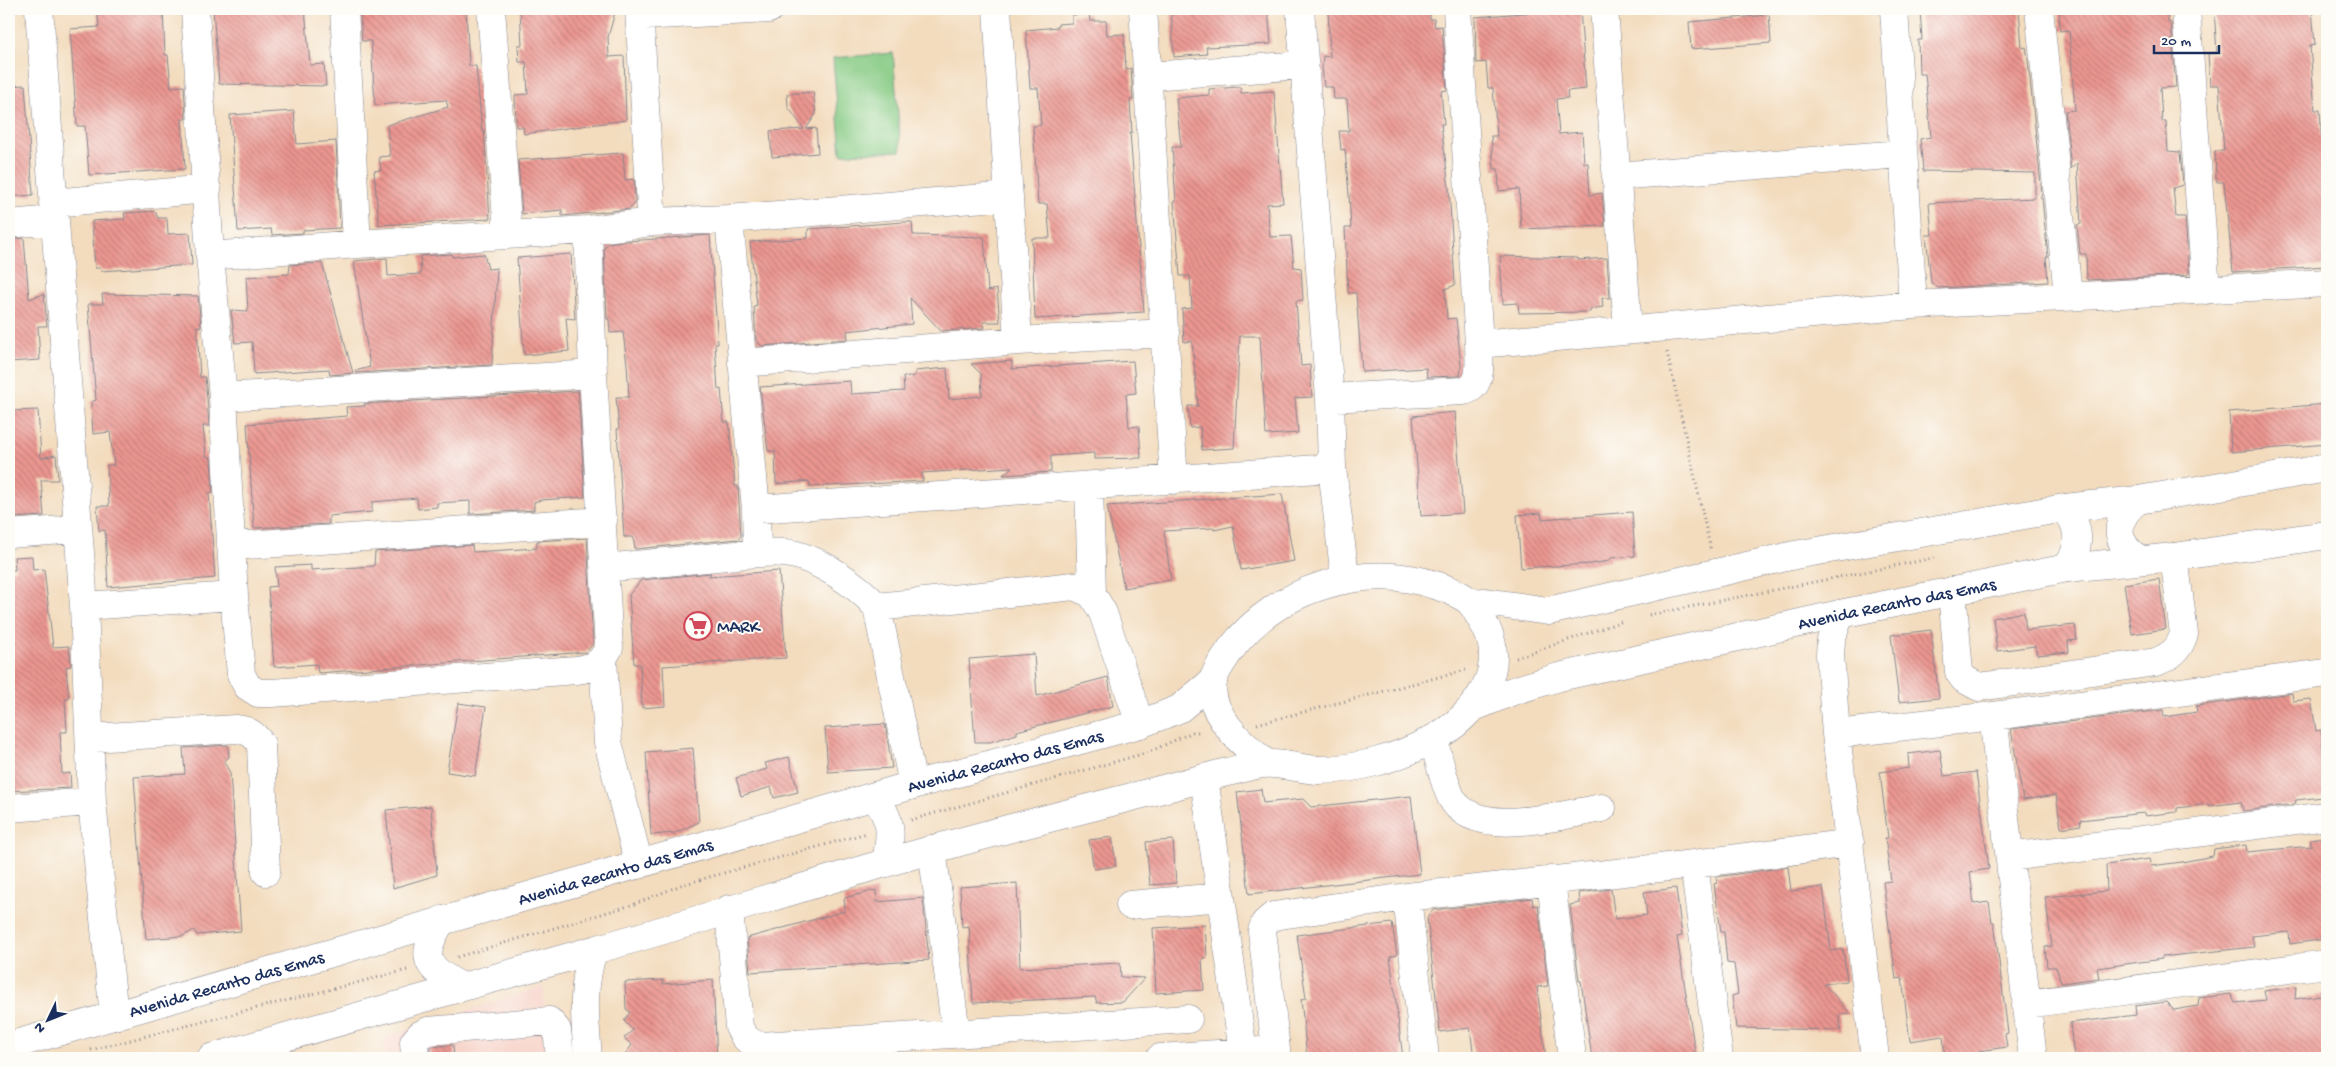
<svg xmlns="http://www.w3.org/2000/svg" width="2336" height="1067" viewBox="0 0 2336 1067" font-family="'Gochi Hand',sans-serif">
	<defs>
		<pattern id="building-back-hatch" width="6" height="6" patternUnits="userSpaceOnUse" patternTransform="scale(1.25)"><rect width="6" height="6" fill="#ec9690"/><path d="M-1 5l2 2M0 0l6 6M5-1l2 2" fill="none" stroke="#be7b79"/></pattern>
	</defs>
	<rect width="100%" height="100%" fill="#fdfcf7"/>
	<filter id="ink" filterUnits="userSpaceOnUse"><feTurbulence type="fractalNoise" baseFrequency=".02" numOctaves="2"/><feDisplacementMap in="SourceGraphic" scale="10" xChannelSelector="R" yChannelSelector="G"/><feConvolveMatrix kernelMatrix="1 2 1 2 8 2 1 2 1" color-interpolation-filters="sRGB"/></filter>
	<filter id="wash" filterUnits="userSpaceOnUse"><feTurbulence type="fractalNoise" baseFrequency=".0096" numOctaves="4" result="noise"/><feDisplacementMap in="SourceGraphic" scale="20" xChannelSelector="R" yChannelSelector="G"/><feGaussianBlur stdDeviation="1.12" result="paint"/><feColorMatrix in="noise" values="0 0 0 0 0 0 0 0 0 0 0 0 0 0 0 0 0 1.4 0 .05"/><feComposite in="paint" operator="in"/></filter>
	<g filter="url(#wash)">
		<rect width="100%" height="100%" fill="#f3dcbe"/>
		<!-- built -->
		<path fill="#f7d1c7" d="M 544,986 L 545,1058 L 385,1058 L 383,1038 Z"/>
		<!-- green -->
		<path fill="#86cb84" stroke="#507d71" d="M 893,53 L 901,151 L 841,154 L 833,58 Z"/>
		<g id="blocks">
			<!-- building -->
			<path fill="url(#building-back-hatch)" d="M 97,9 L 163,9 L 165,55 L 168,55 L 171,87 L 184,86 L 186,119 L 182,119 L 185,169 L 89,175 L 85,126 L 77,126 L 70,29 L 99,27 Z
				M 213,9 L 305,9 L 310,65 L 324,64 L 326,86 L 219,84 Z
				M 360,9 L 466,9 L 469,66 L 476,66 L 482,130 L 484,130 L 490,219 L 379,225 L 374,171 L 381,170 L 379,157 L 390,156 L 387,125 L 448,107 L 446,100 L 375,105 L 371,41 L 362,41 Z
				M 520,9 L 616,9 L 608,37 L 609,57 L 624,56 L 626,120 L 524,134 L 523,127 L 516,127 L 515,95 L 528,94 L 526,62 L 519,62 L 518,45 L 522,45 Z
				M 1171,9 L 1268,9 L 1271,44 L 1206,47 L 1207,54 L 1174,57 Z
				M 1369,9 L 1369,11 L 1430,9 L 1430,19 L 1434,19 L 1435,27 L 1442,26 L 1447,90 L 1441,91 L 1444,124 L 1441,124 L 1449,188 L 1455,285 L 1445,289 L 1447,319 L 1456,318 L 1461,366 L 1460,376 L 1427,377 L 1426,368 L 1362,372 L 1356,293 L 1348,293 L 1345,228 L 1351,228 L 1349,195 L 1345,149 L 1341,150 L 1339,131 L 1349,131 L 1347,99 L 1334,99 L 1333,87 L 1324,87 L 1322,67 L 1323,56 L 1330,57 L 1328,10 Z
				M 1569,9 L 1580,9 L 1586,89 L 1567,91 L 1568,98 L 1556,99 L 1559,134 L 1582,132 L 1584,163 L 1588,163 L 1590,195 L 1602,193 L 1605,226 L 1521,229 L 1519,189 L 1499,191 L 1498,169 L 1494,169 L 1491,136 L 1497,136 L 1493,88 L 1488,88 L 1486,62 L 1476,63 L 1475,17 Z
				M 1920,9 L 2019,9 L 2022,48 L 2026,47 L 2028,60 L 2042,195 L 2040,198 L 2042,198 L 2048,257 L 2046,257 L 2048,282 L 1938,288 L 1931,282 L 1926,235 L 1932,235 L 1929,203 L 2035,198 L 2035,173 L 1923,171 L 1920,139 L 1931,137 L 1925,74 L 1919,74 L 1918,40 L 1922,40 Z
				M 2059,9 L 2167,9 L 2168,22 L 2171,23 L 2176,87 L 2160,88 L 2162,121 L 2166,121 L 2168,151 L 2180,152 L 2183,185 L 2173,188 L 2176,217 L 2185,217 L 2189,273 L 2187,275 L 2087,280 L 2086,254 L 2080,254 L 2077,225 L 2081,224 L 2077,163 L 2071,169 L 2065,111 L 2075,110 L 2069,30 L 2060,31 Z
				M 2214,9 L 2312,9 L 2315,45 L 2310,46 L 2314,98 L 2315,110 L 2320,110 L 2322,142 L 2327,142 L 2327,266 L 2233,272 L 2224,182 L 2217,182 L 2216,179 L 2215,151 L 2224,151 L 2219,85 L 2210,85 L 2208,53 L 2217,53 Z
				M 1089,14 L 1090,21 L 1106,21 L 1107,35 L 1124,34 L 1126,70 L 1131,68 L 1133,100 L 1130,100 L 1132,133 L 1130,133 L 1144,312 L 1035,319 L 1032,238 L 1050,238 L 1047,204 L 1038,204 L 1033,126 L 1041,125 L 1038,88 L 1030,88 L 1026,30 L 1058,27 L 1058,24 L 1072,23 L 1072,15 Z
				M 1769,15 L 1771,43 L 1691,49 L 1689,22 Z
				M 25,85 L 33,195 L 9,197 L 9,86 Z
				M 1240,87 L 1241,93 L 1274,91 L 1283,203 L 1267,204 L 1270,237 L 1291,236 L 1294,267 L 1301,268 L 1303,300 L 1296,301 L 1301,366 L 1310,365 L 1312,397 L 1295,398 L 1298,433 L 1266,435 L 1260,336 L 1240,336 L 1234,448 L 1202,450 L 1200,427 L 1190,428 L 1188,406 L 1198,406 L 1192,341 L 1184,342 L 1182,309 L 1192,308 L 1190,276 L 1180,276 L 1174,201 L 1176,201 L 1172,147 L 1181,147 L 1176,98 L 1209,95 L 1209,89 Z
				M 813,92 L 816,114 L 806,129 L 816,128 L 818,153 L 772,157 L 770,131 L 804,129 L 788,107 L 787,94 Z
				M 294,111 L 297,144 L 336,141 L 340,228 L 303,230 L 303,233 L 272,235 L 271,229 L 238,231 L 230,115 Z
				M 623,153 L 625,180 L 634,179 L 635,203 L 630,209 L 562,216 L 562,210 L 522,214 L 518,160 Z
				M 155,211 L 158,218 L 167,218 L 168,234 L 190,233 L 192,265 L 101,271 L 100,268 L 95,268 L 92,221 L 125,219 L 124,213 Z
				M 904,222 L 912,222 L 913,235 L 984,237 L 988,291 L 997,289 L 1000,322 L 983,322 L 985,328 L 941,331 L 910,298 L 912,324 L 847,331 L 848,339 L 762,346 L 756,340 L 754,307 L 757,306 L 750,242 L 808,238 L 808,229 Z
				M 710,235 L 718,344 L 715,344 L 718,390 L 721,389 L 724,422 L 729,422 L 735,486 L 738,486 L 741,536 L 738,539 L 635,549 L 633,537 L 624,537 L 617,429 L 619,429 L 616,397 L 629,397 L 627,364 L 623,332 L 610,333 L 609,319 L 607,319 L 604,248 L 609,243 L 614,242 Z
				M 24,238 L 29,299 L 44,294 L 47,326 L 38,326 L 40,360 L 9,362 L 9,239 Z
				M 451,254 L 452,257 L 484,254 L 488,269 L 497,268 L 492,365 L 356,373 L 355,371 L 370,367 L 354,261 L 387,258 L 388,276 L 421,274 L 420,256 Z
				M 571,254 L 575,319 L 566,318 L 569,351 L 524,355 L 517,258 Z
				M 1500,256 L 1578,258 L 1578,260 L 1607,258 L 1610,298 L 1602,298 L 1603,307 L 1590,309 L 1590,312 L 1519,313 L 1518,303 L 1503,304 Z
				M 322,263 L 353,373 L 330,375 L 329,369 L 254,374 L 252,342 L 235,343 L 231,310 L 248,311 L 246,277 L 289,274 L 290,265 Z
				M 102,294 L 198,296 L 201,327 L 197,326 L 200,377 L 205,377 L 207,398 L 209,426 L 203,426 L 206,456 L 211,458 L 213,492 L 209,493 L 215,578 L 108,587 L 105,530 L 99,531 L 97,506 L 109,506 L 107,465 L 114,465 L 110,432 L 93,434 L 91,402 L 96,400 L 88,304 L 103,304 Z
				M 1012,361 L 1012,369 L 1133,361 L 1136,393 L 1126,394 L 1129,427 L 1139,426 L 1141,458 L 1094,459 L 1094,453 L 1051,456 L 1051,472 L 1003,475 L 1012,467 L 922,473 L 923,481 L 810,487 L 809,481 L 776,484 L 775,451 L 768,451 L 760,387 L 850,381 L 851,394 L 904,391 L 903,377 L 915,376 L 915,371 L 947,368 L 949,399 L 982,396 L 981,374 L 971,364 Z
				M 578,391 L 585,497 L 541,500 L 534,502 L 534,510 L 470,514 L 470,501 L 437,503 L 437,507 L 418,509 L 417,498 L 372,502 L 372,512 L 329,516 L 329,524 L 254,528 L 247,424 L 347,416 L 346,407 L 365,406 L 364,404 Z
				M 2327,404 L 2327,444 L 2231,452 L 2229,412 Z
				M 38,410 L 41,458 L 56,455 L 58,480 L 41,480 L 44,516 L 9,518 L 9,411 Z
				M 1455,412 L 1463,513 L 1421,516 L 1413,416 Z
				M 1282,494 L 1294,561 L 1241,570 L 1233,526 L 1214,530 L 1214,528 L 1164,531 L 1171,580 L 1124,588 L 1107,506 Z
				M 1632,512 L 1635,556 L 1611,558 L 1609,561 L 1591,564 L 1521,568 L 1517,515 L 1541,513 L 1542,519 Z
				M 587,538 L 593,644 L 586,652 L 318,673 L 317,664 L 274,667 L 268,587 L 277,586 L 275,567 L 311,565 L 311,570 L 374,566 L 375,552 L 472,545 L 473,552 L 537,548 L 537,541 Z
				M 32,556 L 33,570 L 44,569 L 53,647 L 69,646 L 71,666 L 66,667 L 69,699 L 65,699 L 67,732 L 60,732 L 62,774 L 70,773 L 71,788 L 9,791 L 9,570 L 15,570 L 14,557 Z
				M 779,571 L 786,658 L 663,666 L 665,706 L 642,708 L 640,664 L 634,664 L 629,595 L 641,580 L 711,573 L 709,576 Z
				M 2159,579 L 2166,629 L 2132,634 L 2124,584 Z
				M 2024,612 L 2026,630 L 2075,625 L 2077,640 L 2068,641 L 2069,652 L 2037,655 L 2035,646 L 1997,651 L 1993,618 Z
				M 1931,630 L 1939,698 L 1899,702 L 1891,635 Z
				M 1034,654 L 1037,696 L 1108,677 L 1113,706 L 1017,731 L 1017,734 L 990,742 L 975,742 L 969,659 Z
				M 2292,693 L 2293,701 L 2311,699 L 2316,731 L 2321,730 L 2327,776 L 2327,795 L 2323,797 L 2296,800 L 2295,804 L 2243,811 L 2241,802 L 2209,806 L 2209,804 L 2177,808 L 2177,812 L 2145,816 L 2144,813 L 2080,820 L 2081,825 L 2061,828 L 2056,795 L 2023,800 L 2011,729 L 2163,710 L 2164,717 L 2197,712 L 2196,706 Z
				M 458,703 L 486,707 L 475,776 L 447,772 Z
				M 885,724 L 892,768 L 828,772 L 825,728 Z
				M 228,745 L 229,757 L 224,761 L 230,773 L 241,931 L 197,935 L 194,930 L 183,936 L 146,939 L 134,777 L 185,774 L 183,748 Z
				M 693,748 L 699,822 L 675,833 L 651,835 L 646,752 Z
				M 1940,750 L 1944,776 L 1976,772 L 1985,837 L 1989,869 L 1970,872 L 1974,904 L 1989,902 L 1992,922 L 1994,922 L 2008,1033 L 2005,1034 L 2007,1047 L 1979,1051 L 1978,1058 L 1945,1058 L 1943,1036 L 1910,1041 L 1902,978 L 1896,979 L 1883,882 L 1891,881 L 1885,838 L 1888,838 L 1880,772 L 1909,768 L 1908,754 Z
				M 789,757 L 798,792 L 774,798 L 771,787 L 741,796 L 736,778 L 767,769 L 765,763 Z
				M 1261,789 L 1263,803 L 1303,799 L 1311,807 L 1411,796 L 1420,874 L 1249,894 L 1237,792 Z
				M 431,806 L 437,875 L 393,888 L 386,810 Z
				M 2327,836 L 2327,939 L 2290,944 L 2289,932 L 2252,936 L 2254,947 L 2161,957 L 2162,959 L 2097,968 L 2099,978 L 2061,983 L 2056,967 L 2047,967 L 2045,947 L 2052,946 L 2045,897 L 2107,891 L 2106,865 L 2149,859 L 2151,866 L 2182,862 L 2213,856 L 2214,849 L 2246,845 L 2247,852 L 2311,846 L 2311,839 Z
				M 1112,837 L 1116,866 L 1094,869 L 1089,840 Z
				M 1173,840 L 1176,883 L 1150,885 L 1146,842 Z
				M 1788,867 L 1791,891 L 1823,887 L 1831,951 L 1843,949 L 1847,981 L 1824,984 L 1851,1014 L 1839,1015 L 1841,1030 L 1736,1028 L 1732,996 L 1738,994 L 1734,964 L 1727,963 L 1724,932 L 1721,932 L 1714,884 L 1717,883 L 1716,877 Z
				M 1017,883 L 1020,968 L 1120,963 L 1121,977 L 1145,978 L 1123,1002 L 1097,1003 L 1095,997 L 973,1003 L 969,926 L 962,927 L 960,887 Z
				M 1676,888 L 1682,936 L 1677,937 L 1696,1058 L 1592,1058 L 1581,981 L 1579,981 L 1570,905 L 1580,903 L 1579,893 L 1611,889 L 1615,919 L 1647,915 L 1644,892 Z
				M 876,890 L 877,902 L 923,898 L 929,960 L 750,972 L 747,938 L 845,911 L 844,898 Z
				M 1532,898 L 1533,906 L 1538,905 L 1548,986 L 1537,987 L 1546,1058 L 1508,1058 L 1508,1056 L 1474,1058 L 1470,1028 L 1440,1032 L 1427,918 L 1433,910 Z
				M 1392,923 L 1397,955 L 1390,957 L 1403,1058 L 1307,1058 L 1301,999 L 1306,998 L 1297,935 Z
				M 1205,925 L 1207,957 L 1202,959 L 1204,990 L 1156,993 L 1153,928 Z
				M 663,980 L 663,984 L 713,980 L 717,1058 L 622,1058 L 632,1045 L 624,1038 L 633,1030 L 624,1021 L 630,1012 L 626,1009 L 625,982 Z
				M 2296,987 L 2295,999 L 2327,994 L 2327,1058 L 2074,1058 L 2070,1023 L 2136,1015 L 2135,1006 L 2166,1002 L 2174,1010 L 2198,1006 L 2199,998 L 2231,994 L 2235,1003 L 2266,1000 L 2264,991 Z
				M 453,1045 L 454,1058 L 430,1058 L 430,1047 Z"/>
		</g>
	</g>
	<g filter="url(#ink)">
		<use href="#blocks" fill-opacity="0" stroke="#87868e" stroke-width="1"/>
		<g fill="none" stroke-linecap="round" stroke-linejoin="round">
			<defs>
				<path id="minor" d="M 39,9 L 84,606 L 92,802 L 114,1016
					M 195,9 L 210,256 L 223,397 L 234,596 L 241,674 L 247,686 L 258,693 L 272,693 L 576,670 C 594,668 601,663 609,648 L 593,374 L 588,230
					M 344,9 L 357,244
					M 491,9 L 508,234
					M 639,9 L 652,222
					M 997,9 L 1018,341
					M 1143,9 L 1174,480
					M 1300,9 L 1330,398 L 1332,468 L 1345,578
					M 1604,9 L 1628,329
					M 1894,9 L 1913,305
					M 2039,9 L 2068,295
					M 2186,9 L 2206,290
					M 640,16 L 769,9
					M 1149,76 L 1304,65
					M 1616,176 L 1902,154
					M 53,203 L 207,189
					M 9,224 L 54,220
					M 210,256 L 357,244 L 588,230 L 652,222 L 729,219 L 1009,196
					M 1479,344 L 1913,305 L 2327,283
					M 742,363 L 1018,341 L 1166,333
					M 223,397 L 593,374
					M 1330,398 L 1463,391 C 1484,387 1479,361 1479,344 L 1457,9
					M 1089,486 L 1092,594
					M 756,509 L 1332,468
					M 9,534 L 77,529
					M 231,546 L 603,521
					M 757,553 C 766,553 776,552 785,553 C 815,556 858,585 877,607 L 913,785
					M 605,568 L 757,553 L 756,509 L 729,219
					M 1952,591 L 1959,672 L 1964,679 L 1979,687 L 2156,662 C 2171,656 2179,650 2184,634 L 2174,557
					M 84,606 L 234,596
					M 877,607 L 1074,586 L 1092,594 L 1103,613 L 1140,724
					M 1840,614 L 1831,640 L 1830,655 L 1836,734 L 1875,1058
					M 603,659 L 608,742 L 639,865
					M 1993,716 L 2327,673
					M 1836,734 L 1993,716 L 2033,1058
					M 91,738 L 236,729 C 248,730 254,734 261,744 L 266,872
					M 1433,739 C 1439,758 1443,780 1451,797 C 1473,841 1564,814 1602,808
					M 1204,778 L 1243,1052
					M 9,808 L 92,802
					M 932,849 L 956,1033
					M 2010,857 L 2327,816
					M 1694,864 L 1719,1058
					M 1551,880 L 1572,1058
					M 1407,897 L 1425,1058
					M 1130,905 L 1221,897
					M 729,909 L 739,1027 C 744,1038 749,1043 761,1046 L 1188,1019
					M 2026,1004 L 2327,964
					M 415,1058 L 414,1042 L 420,1035 L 428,1031 L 549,1021 L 557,1030 L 560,1058
					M 588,1058 C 585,1019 581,989 593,951
					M 1160,1058 L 1261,1051
					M 1277,1058 L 1262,931 L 1265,923 L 1273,916 L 1407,897 L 1694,864 L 1850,843"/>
				<g id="major">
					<path d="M 2138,500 C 2113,519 2113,544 2141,560"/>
					<path d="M 2065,508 C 2081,528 2081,547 2067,568"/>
					<path d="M 1471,603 L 1485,602 L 1548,611 L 1795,555 L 2065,508 L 2138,500 L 2327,468"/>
					<path id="s1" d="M 1474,707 L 1513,691 L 1559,677 L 1840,614 L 2067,568 L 2174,557 L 2327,535"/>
					<path d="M 874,797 C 894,822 891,833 886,863"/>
					<path d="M 442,920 C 419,957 424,967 462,987"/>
					<path id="s2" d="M 9,1046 L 913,785 L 1140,724 L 1179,709 L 1213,681"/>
					<path d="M 211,1058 C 338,1022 466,986 594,950 C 707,919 818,881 931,850 C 1005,829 1080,810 1155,791 C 1179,785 1203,778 1227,772 C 1238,770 1251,765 1263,764 C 1279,762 1300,769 1318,770 C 1356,770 1399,758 1433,739 C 1476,715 1513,666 1481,619 C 1478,614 1475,608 1471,603 C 1463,595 1449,590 1438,586 C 1365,561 1278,587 1231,649 C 1225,658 1215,671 1213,681 C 1206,713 1244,746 1266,763"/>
				</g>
			</defs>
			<!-- minor casing -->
			<use href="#minor" stroke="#87868e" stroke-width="29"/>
			<!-- major casing -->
			<use href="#major" stroke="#87868e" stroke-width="29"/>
			<!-- path -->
			<path stroke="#87868e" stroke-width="3" stroke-dasharray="1 4" stroke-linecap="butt" d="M 1667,352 L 1711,551
				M 1649,615 L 1934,558
				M 1516,658 L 1623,621
				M 1257,724 L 1466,670
				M 911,820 L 1149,752 L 1193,732 L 1201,732
				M 457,957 L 635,904 L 681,885 L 867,833
				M 91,1050 L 407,970"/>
			<!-- minor -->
			<use href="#minor" stroke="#fff" stroke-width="28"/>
			<!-- major -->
			<use href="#major" stroke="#fff" stroke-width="28"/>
		</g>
	</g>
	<!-- icons -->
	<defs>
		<symbol id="supermarket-ring" viewBox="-11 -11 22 22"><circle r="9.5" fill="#fdfcf7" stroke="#d1495b" stroke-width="1.5"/><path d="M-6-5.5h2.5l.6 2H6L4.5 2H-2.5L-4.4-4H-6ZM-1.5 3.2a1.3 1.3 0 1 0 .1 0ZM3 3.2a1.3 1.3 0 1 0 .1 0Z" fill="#d1495b"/></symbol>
	</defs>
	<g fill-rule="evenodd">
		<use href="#supermarket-ring" x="682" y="610" width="32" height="32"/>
	</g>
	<g text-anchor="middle" stroke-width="4" stroke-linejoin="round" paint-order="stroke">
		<!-- street labels -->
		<g font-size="18" fill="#1b2f5e" stroke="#fdfcf7">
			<text dy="6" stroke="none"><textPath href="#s1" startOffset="436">Avenida Recanto das Emas</textPath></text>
			<text dy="6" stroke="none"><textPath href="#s2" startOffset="1036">Avenida Recanto das Emas</textPath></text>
			<text dy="6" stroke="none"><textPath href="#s2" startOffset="631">Avenida Recanto das Emas</textPath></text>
			<text dy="6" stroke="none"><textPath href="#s2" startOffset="226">Avenida Recanto das Emas</textPath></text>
		</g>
		<!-- poi labels -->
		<g font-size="18" fill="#1b2f5e" stroke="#fdfcf7" text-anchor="start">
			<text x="717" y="632">MARK</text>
		</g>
	</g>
	<!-- margin -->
	<rect width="2336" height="1067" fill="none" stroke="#fdfcf7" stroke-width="30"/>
	<!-- north arrow -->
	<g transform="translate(48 1020) rotate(227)" stroke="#fdfcf7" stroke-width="4" paint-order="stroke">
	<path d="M0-4L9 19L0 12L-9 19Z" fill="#1b2f5e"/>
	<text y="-8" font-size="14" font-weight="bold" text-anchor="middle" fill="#1b2f5e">N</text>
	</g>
	<!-- scale -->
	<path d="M2154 45v8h65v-8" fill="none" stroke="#1b2f5e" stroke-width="2.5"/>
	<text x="2161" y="45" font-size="15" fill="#1b2f5e" stroke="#fdfcf7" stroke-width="4" paint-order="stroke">20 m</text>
</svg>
